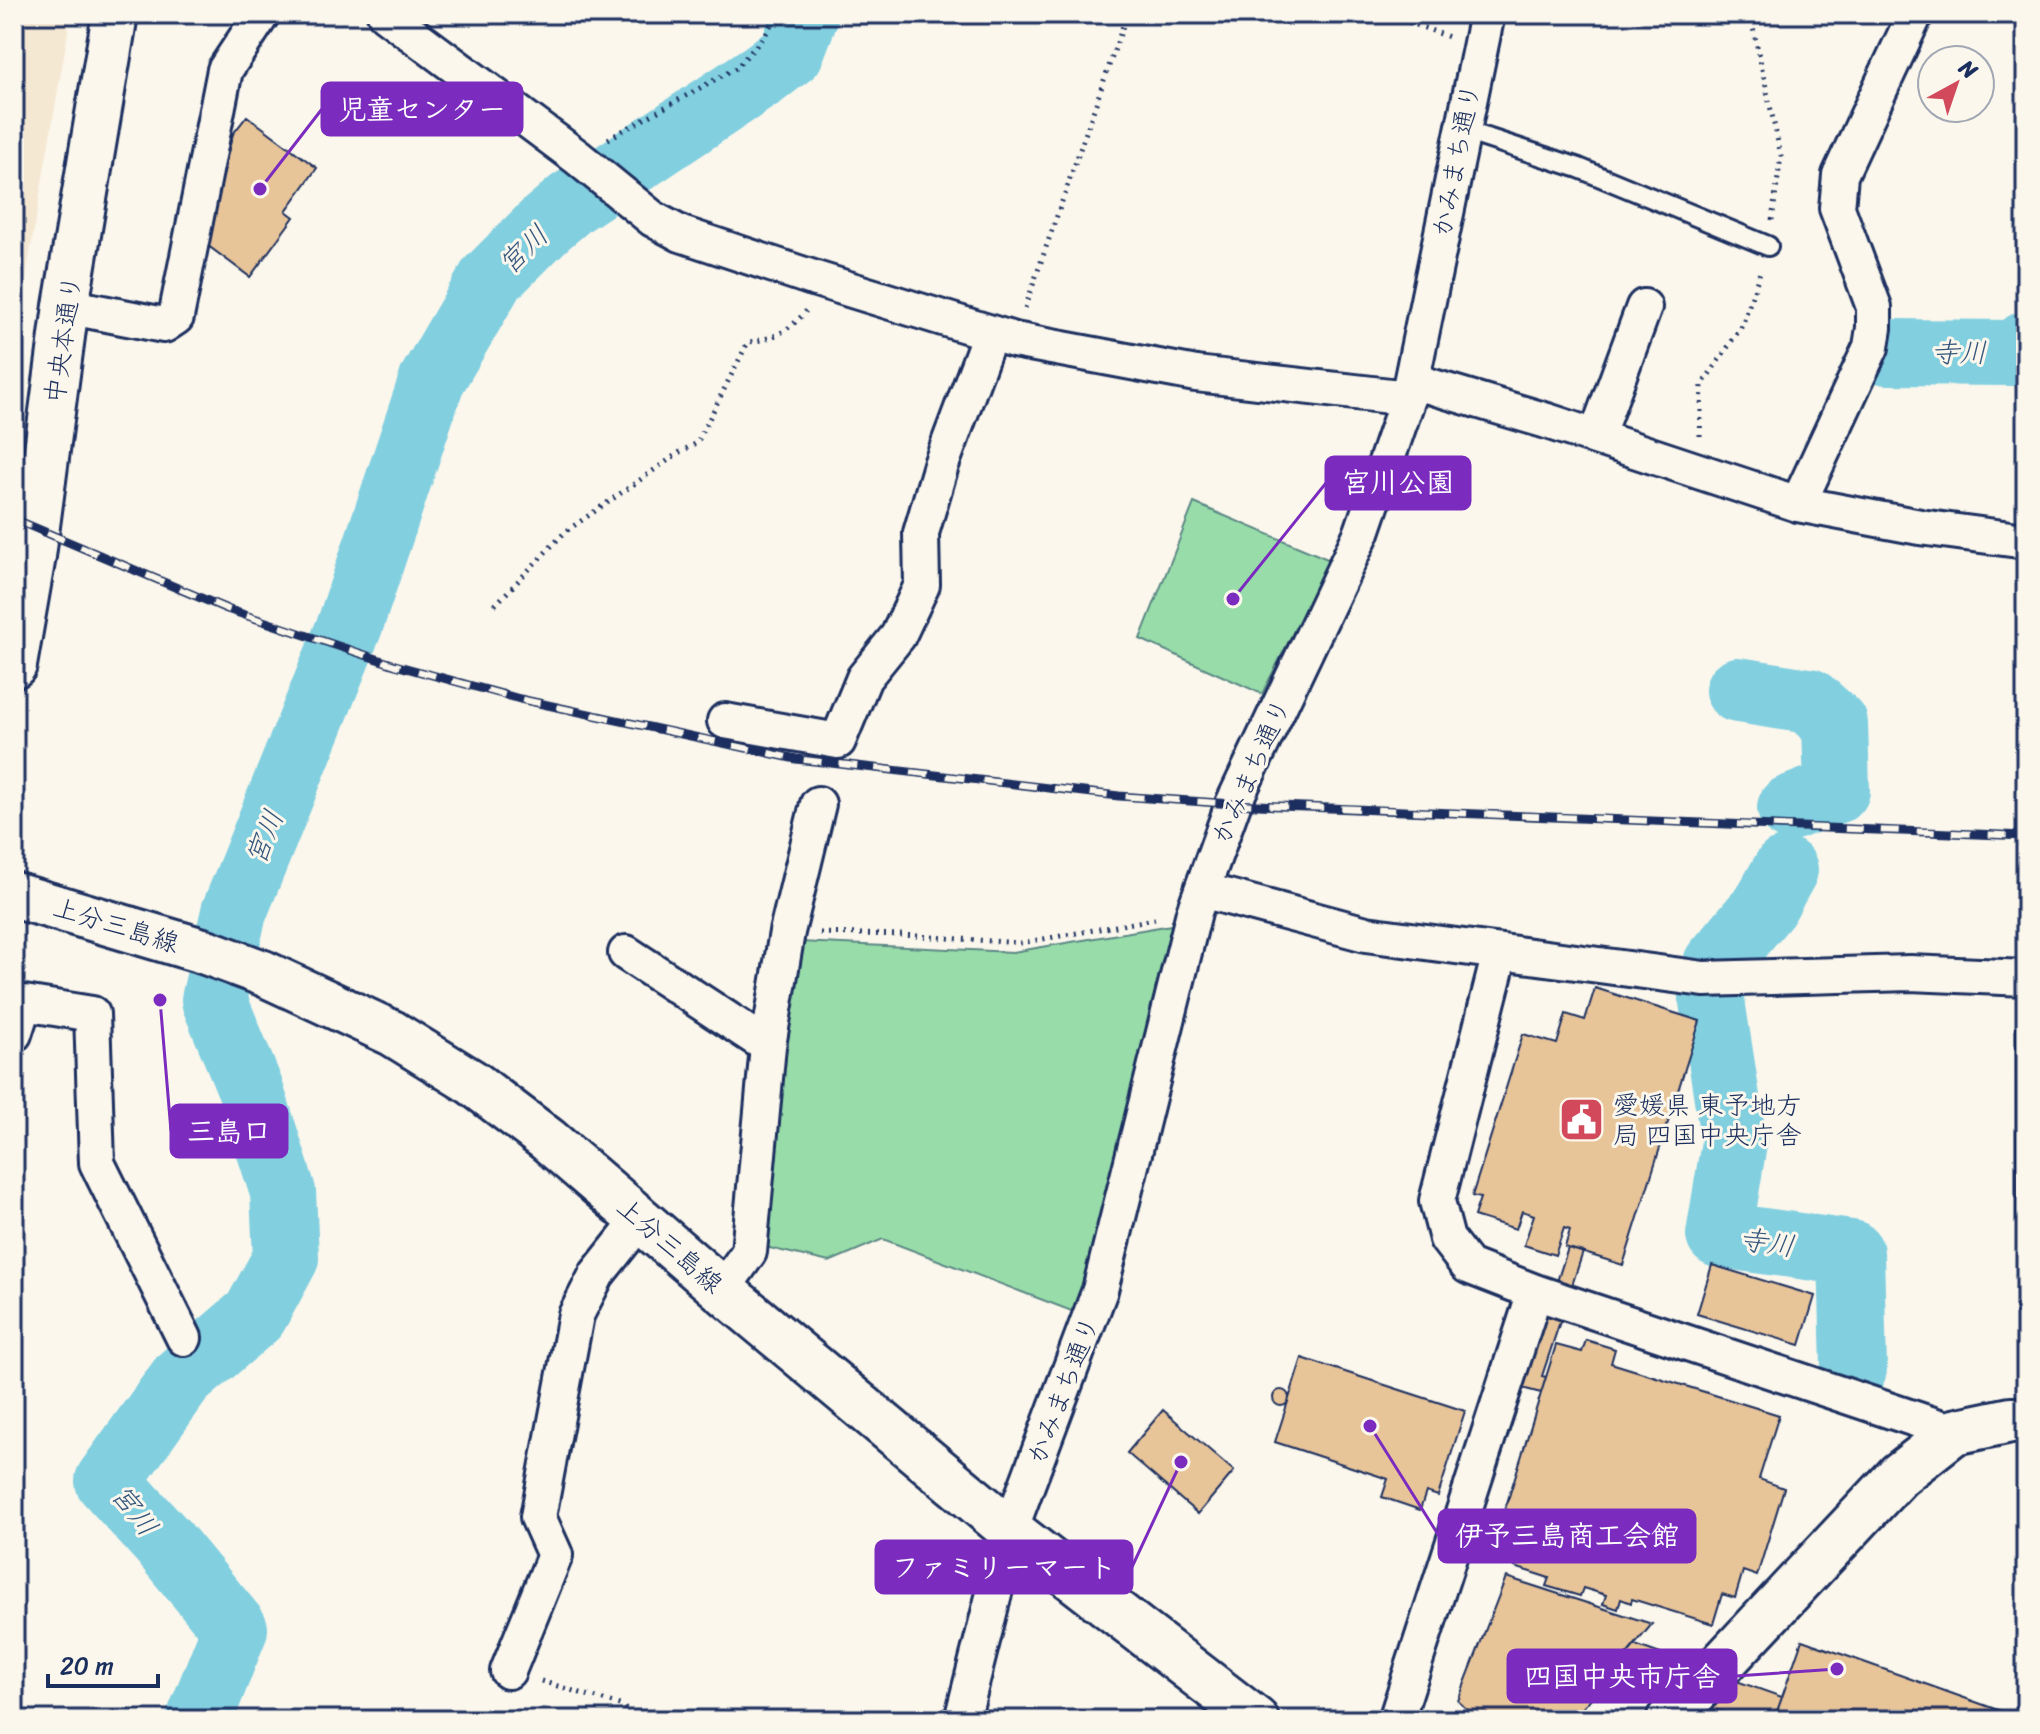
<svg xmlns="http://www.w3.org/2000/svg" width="2040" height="1734" viewBox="0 0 2040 1734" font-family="Sriracha,'Klee One',sans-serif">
	<rect width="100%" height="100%" fill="#fbf7ec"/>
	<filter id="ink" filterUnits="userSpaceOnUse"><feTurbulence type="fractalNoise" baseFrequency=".0125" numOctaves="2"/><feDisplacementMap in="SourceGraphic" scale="16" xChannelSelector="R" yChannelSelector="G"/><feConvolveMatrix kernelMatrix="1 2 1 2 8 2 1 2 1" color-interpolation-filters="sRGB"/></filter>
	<g filter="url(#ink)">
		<!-- built -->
		<path fill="#f5e8d3" d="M 14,14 L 71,14 L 14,347 Z"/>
		<!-- green -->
		<path fill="#98dda9" stroke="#5a8684" stroke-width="2" d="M 1194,503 L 1330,560 L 1262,694 L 1140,639 Z
			M 1177,924 L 1082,1315 L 883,1239 L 829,1262 L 761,1246 L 800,942 L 1013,952 Z"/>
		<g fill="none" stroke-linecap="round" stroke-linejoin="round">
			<!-- river -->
			<path stroke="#82cfe0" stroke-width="66" d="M 1888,352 L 2017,353 L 2026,344
				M 1738,690 L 1809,701 L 1835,724 L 1837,790 L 1790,808
				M 1785,870 L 1766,904 L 1716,964 L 1711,995 L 1734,1143 L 1719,1235 L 1851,1253 L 1854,1369
				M 199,1720 L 235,1629 L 164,1543 L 108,1481 L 182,1378 L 255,1315 L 286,1258 L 283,1192 L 250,1088 L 214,1000 L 234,912 L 350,625 L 432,380 L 491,279 L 545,225 L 571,203 L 764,74 L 791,53 L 806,14"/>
		</g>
		<!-- building -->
		<path fill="#e8c499" stroke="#1b2f5e" stroke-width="2" d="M 247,116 L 317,168 L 286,211 L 294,217 L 250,277 L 203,242 L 233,134 Z
			M 1595,988 L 1700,1021 L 1623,1265 L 1565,1247 L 1570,1230 L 1564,1228 L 1555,1255 L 1524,1245 L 1534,1215 L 1522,1211 L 1516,1229 L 1474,1216 L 1480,1198 L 1472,1196 L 1523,1034 L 1557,1044 L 1566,1014 L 1585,1020 Z
			M 2016,1028 L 2026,1028 L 2026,1224 L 2017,1224 Z
			M 1568,1248 L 1583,1252 L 1542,1376 L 1546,1377 L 1541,1393 L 1522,1388 Z
			M 1712,1265 L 1815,1296 L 1800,1345 L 1697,1314 Z
			M 1586,1340 L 1615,1349 L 1611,1363 L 1779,1415 L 1759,1479 L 1784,1488 L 1757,1576 L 1743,1571 L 1735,1598 L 1722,1594 L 1713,1624 L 1632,1599 L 1631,1603 L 1621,1599 L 1618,1609 L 1603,1604 L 1606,1595 L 1583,1588 L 1580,1596 L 1546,1586 L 1549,1578 L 1515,1567 L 1524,1540 L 1498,1532 L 1556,1345 L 1582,1352 Z
			M 1302,1358 L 1465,1411 L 1438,1496 L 1426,1492 L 1420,1510 L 1382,1497 L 1388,1479 L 1275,1442 Z
			M1273 1398a8 8 0 1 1 16 0a8 8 0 1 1-16 0Z
			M 1163,1410 L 1234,1471 L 1198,1514 L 1127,1453 Z
			M 1506,1577 L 1652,1624 L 1573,1720 L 1495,1720 L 1471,1713 L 1458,1701 Z
			M 1802,1640 L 2026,1720 L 1774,1720 Z
			M 1635,1645 L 1782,1697 L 1774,1720 L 1745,1720 L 1612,1673 Z"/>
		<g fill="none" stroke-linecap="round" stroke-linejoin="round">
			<defs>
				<path id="lane" d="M 1462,130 L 1579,168 L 1768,246"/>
				<path id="street" d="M 385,14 L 577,157 L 653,219 L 681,234 L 816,279 L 1014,340 L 1196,374 L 1408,398
					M 66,306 L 164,325 L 176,317 L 225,70 L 262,14
					M 1413,381 L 1547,421 L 1798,504 L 1920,527 L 2026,541
					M 1596,437 L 1644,307
					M 1798,504 L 1871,347 L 1874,328 L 1874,307 L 1837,208 L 1840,175 L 1915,14
					M 725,721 L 838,741 L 864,678 L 898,636 L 922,585 L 921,533 L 941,465 L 990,334
					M 1202,890 L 1366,934 L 1704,979 L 1910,973 L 2026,978
					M 626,953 L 768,1046
					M 1500,953 L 1437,1201 L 1447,1239 L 1468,1266 L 1535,1292 L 1954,1432
					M 14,1034 L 24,1003 L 92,1014 L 97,1163 L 184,1338
					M 722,1290 L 749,1252 L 768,1046 L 787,932 L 818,804
					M 508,1671 L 555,1555 L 538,1517 L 576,1315 L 597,1274 L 640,1220
					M 962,1720 L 1010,1530 L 1100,1290 L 1194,912 L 1233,804 L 1362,532 L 1408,398 L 1487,14
					M 1396,1720 L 1535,1292"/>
				<path id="secondary" d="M 14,665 L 33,556 L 66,306 L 115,14
					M 14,895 L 206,952 L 263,973 L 392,1033 L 473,1083 L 548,1140 L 722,1290 L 1010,1530 L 1256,1720
					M 1669,1720 L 1899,1475 L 1954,1432 L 2011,1420 L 2026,1420"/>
			</defs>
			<!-- lane casing -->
			<use href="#lane" stroke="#1b2f5e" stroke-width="24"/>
			<!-- street casing -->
			<use href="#street" stroke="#1b2f5e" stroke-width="40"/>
			<!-- secondary casing -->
			<use href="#secondary" stroke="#1b2f5e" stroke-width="50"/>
			<!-- path -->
			<path stroke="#1b2f5e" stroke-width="5" stroke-dasharray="2 6" stroke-linecap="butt" d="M 1386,14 L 1449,37
				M 1750,14 L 1781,156 L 1772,220
				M 608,139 L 736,68 L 764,37 L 777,14
				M 1025,308 L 1127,14
				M 1700,436 L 1702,385 L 1742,326 L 1761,269
				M 495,605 L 565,532 L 680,452 L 697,443 L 748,342 C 774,339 789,331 806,311
				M 820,933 L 902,935 L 1021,943 L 1155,919
				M 541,1681 L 623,1706 L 634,1720"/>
			<!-- lane -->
			<use href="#lane" stroke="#fbf7ec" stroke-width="18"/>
			<!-- street -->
			<use href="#street" stroke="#fbf7ec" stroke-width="34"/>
			<!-- secondary -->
			<use href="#secondary" stroke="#fbf7ec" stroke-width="44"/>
			<defs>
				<path id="rail" d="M 14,519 L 227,609 L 395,665 L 520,699 L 796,759 L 1119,796 L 1233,804 L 2026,836"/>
			</defs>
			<!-- rail casing -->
			<use href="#rail" stroke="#1b2f5e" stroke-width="9"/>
			<!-- rail -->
			<use href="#rail" stroke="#fbf7ec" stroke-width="6" stroke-dasharray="18" stroke-linecap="butt"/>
		</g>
	</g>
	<!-- icons -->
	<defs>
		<symbol id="civic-square" viewBox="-11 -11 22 22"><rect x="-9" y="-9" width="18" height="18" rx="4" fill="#d1495b" stroke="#fbf7ec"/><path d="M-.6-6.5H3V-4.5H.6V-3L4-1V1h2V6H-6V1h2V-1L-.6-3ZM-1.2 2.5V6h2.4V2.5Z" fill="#fff"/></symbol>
	</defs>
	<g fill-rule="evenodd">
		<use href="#civic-square" x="1556" y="1094" width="51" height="51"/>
	</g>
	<g text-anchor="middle" stroke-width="6" stroke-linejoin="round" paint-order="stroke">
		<!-- street labels -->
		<g font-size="26" fill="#1b2f5e" stroke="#fbf7ec">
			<text transform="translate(1456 160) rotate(-79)" y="9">かみまち通り</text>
			<text transform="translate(63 339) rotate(-82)" y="9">中央本通り</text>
			<text transform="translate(1251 771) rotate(-66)" y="9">かみまち通り</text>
			<text transform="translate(116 925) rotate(17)" y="9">上分三島線</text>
			<text transform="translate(670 1245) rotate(41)" y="9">上分三島線</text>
			<text transform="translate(1063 1390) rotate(-69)" y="9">かみまち通り</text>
		</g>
		<!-- poi labels -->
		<g font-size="26" fill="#1b2f5e" stroke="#fbf7ec" text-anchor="start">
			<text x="1613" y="1114">愛媛県 東予地方<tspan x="1613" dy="30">局 四国中央庁舎</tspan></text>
		</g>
		<!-- water labels -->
		<g font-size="28" font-style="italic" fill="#35577e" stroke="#fbf7ec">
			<text transform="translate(523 249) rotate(-44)" y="10">宮川</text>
			<text x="1959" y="362">寺川</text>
			<text transform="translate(264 837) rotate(-68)" y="10">宮川</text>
			<text transform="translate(1767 1242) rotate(8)" y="10">寺川</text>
			<text transform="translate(135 1510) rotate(52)" y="10">宮川</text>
		</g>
	</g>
	<!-- callouts -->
	<path fill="none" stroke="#7b2cbf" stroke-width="3" d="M260 189L322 109M1233 599L1326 483M160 1000L171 1131M1370 1426L1439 1536M1181 1462L1132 1567M1837 1669L1736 1676"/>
	<g fill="#7b2cbf" stroke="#fbf7ec" stroke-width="3">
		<circle cx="260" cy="189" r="8"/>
		<circle cx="1233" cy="599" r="8"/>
		<circle cx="160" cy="1000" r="8"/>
		<circle cx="1370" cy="1426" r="8"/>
		<circle cx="1181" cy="1462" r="8"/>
		<circle cx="1837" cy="1669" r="8"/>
	</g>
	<g fill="#7b2cbf" stroke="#7b2cbf" stroke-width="3">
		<rect x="322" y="83" width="200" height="52" rx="8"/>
		<rect x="1326" y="457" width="144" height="52" rx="8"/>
		<rect x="171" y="1105" width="116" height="52" rx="8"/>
		<rect x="1439" y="1510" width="256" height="52" rx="8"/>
		<rect x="876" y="1541" width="256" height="52" rx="8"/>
		<rect x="1508" y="1650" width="228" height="52" rx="8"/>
	</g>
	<g font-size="28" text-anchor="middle" font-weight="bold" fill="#fff">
		<text x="422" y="119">児童センター</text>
		<text x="1398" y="492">宮川公園</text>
		<text x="229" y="1141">三島口</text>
		<text x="1567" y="1545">伊予三島商工会館</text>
		<text x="1004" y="1577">ファミリーマート</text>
		<text x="1622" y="1686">四国中央市庁舎</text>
	</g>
	<!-- margin -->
	<rect width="2040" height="1734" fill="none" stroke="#fbf7ec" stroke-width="48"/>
	<rect x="24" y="24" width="1992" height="1686" fill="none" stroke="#1b2f5e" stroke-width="3" filter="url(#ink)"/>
	<!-- north arrow -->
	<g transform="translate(1956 84) rotate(40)"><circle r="38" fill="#fbf7ec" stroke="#a1a7b3" stroke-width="2"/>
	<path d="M0-6L14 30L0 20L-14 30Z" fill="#d1495b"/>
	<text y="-12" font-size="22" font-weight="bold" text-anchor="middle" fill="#1b2f5e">N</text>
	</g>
	<!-- scale -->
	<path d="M48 1674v12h110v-12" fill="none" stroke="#1b2f5e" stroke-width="4"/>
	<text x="60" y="1674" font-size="24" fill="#1b2f5e" stroke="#fbf7ec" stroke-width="6" paint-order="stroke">20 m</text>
</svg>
